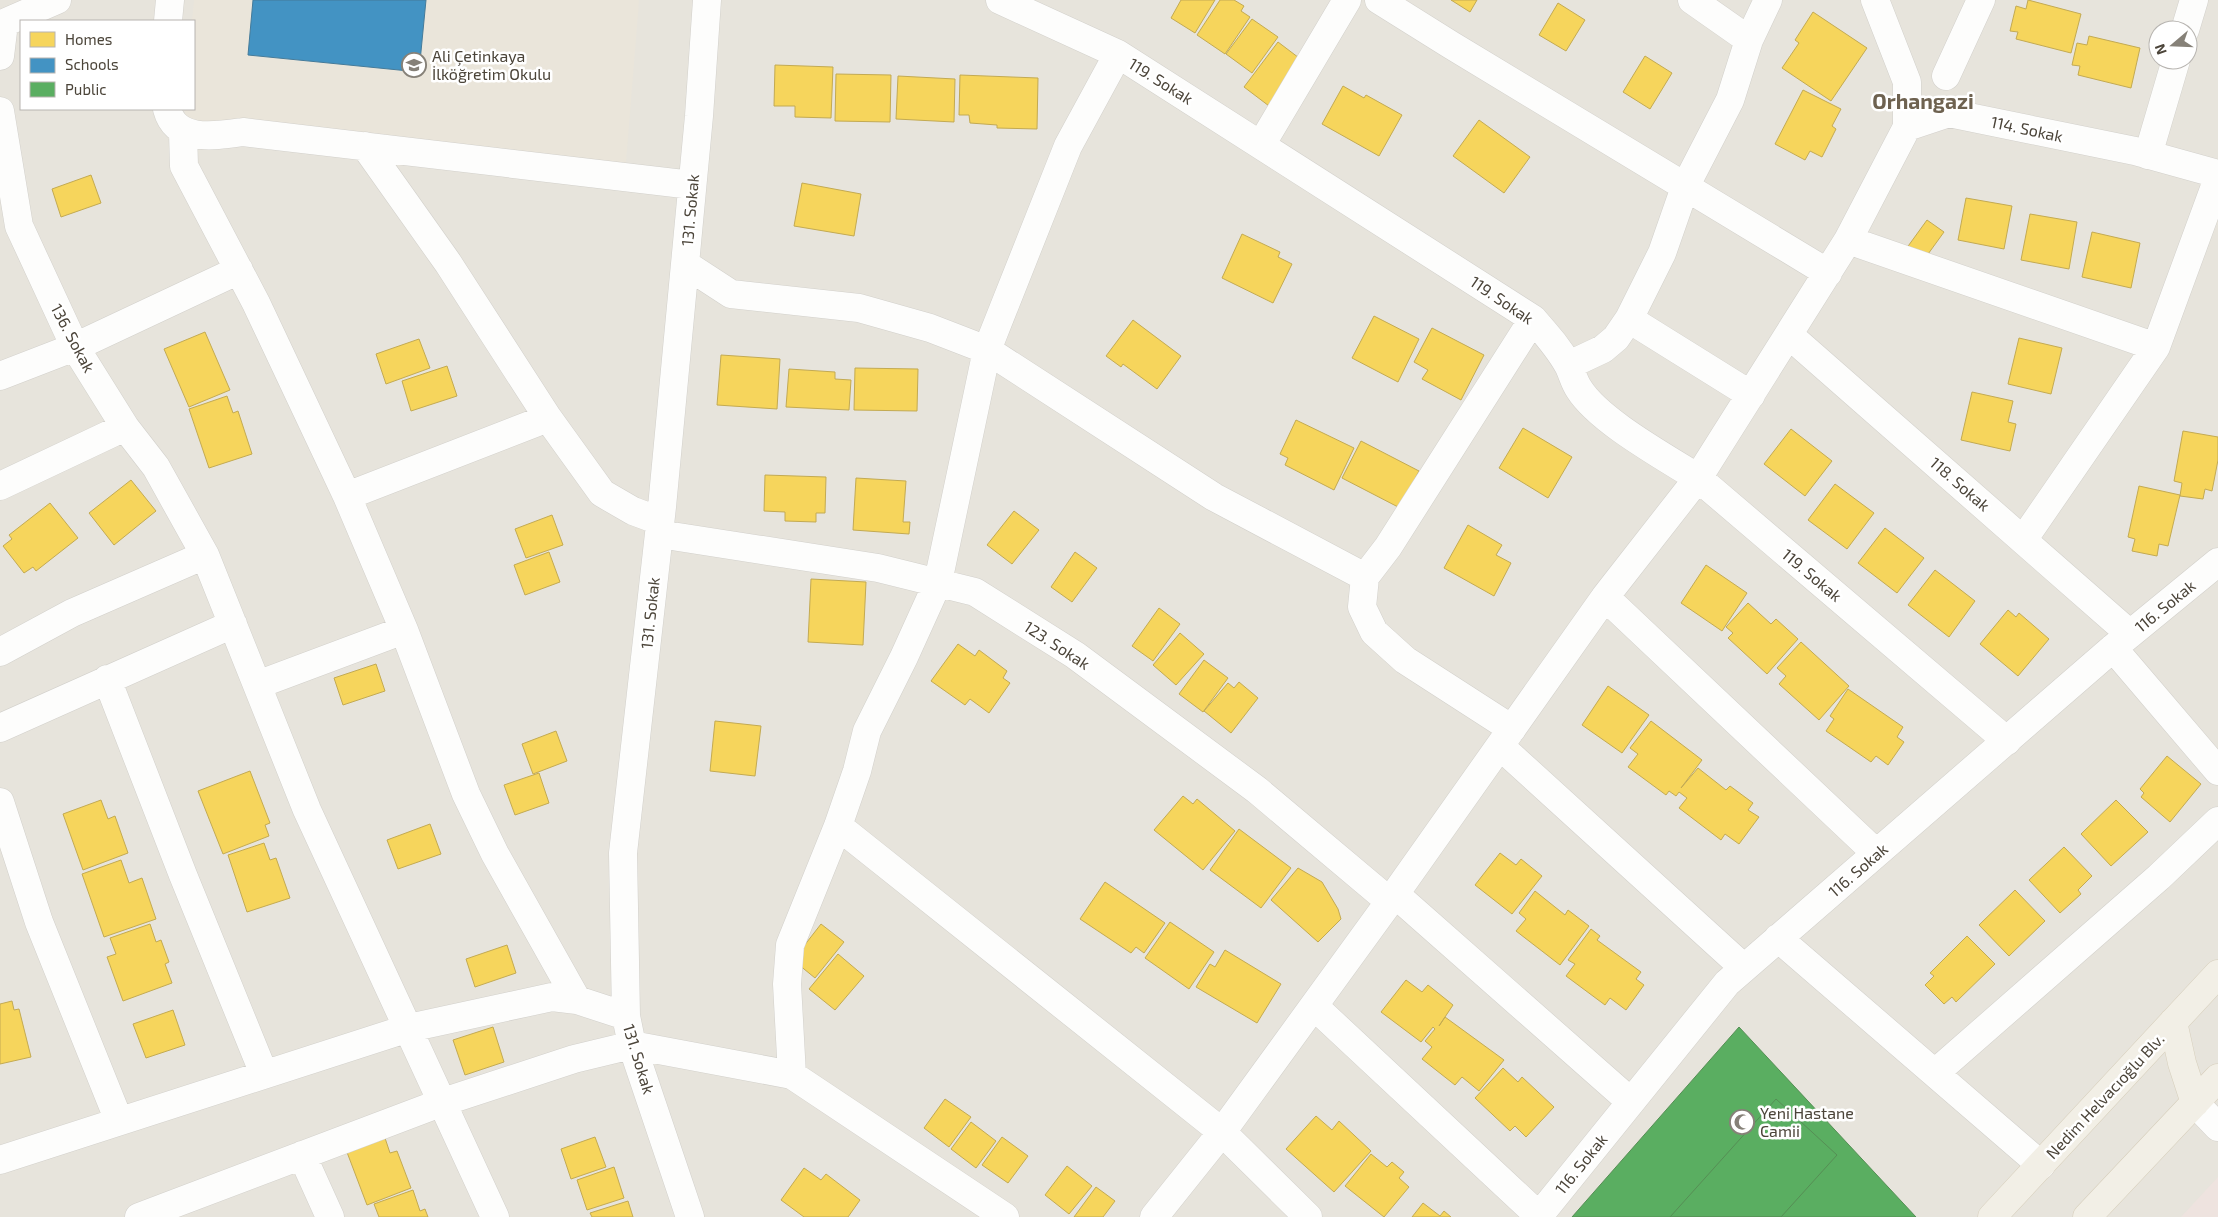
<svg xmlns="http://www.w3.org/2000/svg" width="2218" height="1217" viewBox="0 0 2218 1217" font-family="'Exo 2',sans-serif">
	<rect width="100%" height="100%" fill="#f4f2ee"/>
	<!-- residential -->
	<path fill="#e7e4dc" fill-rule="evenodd" d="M 0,0 L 2218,0 L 2218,1217 L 0,1217 ZM 21,21 L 194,21 L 194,109 L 21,109 ZM 2158,30 L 2188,30 L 2188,60 L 2158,60 Z"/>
	<!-- education -->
	<path fill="#eae5da" d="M 194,0 L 639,0 L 626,163 L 184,126 L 185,109 L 194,109 L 192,21 Z"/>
	<!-- medical -->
	<path fill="#eee3df" d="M 2218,1177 L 2218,1217 L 2181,1217 Z"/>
	<!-- homes -->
	<path fill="#f6d55c" stroke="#c3aa52" d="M 1181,0 L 1215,0 L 1195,33 L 1171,18 Z
		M 1220,0 L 1234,0 L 1244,6 L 1241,11 L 1250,17 L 1225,54 L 1197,35 Z
		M 1451,0 L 1477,0 L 1470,12 Z
		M 2028,0 L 2081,14 L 2071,53 L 2016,39 L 2018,32 L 2010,31 L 2016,6 L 2026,9 Z
		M 1558,3 L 1585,20 L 1566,51 L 1539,35 Z
		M 1813,12 L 1867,48 L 1831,101 L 1782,68 L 1799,43 L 1795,40 Z
		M 1252,19 L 1278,37 L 1252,73 L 1226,54 Z
		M 2089,36 L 2140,48 L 2131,88 L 2078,75 L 2080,66 L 2072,65 L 2077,43 L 2087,45 Z
		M 1278,42 L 1307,64 L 1273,109 L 1244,87 Z
		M 1645,56 L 1672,73 L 1650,109 L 1623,92 Z
		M 775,65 L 833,67 L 831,118 L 795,117 L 795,106 L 774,106 Z
		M 836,74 L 891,75 L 890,122 L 835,121 Z
		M 960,75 L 1038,78 L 1037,129 L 997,128 L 997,125 L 970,123 L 969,115 L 959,115 Z
		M 898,76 L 955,79 L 954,122 L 896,119 Z
		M 1343,86 L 1364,98 L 1366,95 L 1402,115 L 1379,156 L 1322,124 Z
		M 1803,90 L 1841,109 L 1832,126 L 1836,129 L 1822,157 L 1810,151 L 1805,160 L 1775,144 Z
		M 1479,120 L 1530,157 L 1504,193 L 1453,156 Z
		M 91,175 L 101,203 L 61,217 L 52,189 Z
		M 802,183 L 861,194 L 854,236 L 794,226 Z
		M 1966,198 L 2012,206 L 2004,249 L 1958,240 Z
		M 2030,214 L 2077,222 L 2069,269 L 2021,260 Z
		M 1927,220 L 1944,232 L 1923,261 L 1906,249 Z
		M 2092,232 L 2140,243 L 2131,288 L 2082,277 Z
		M 1242,234 L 1280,252 L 1278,257 L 1292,264 L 1273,303 L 1222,278 Z
		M 1374,316 L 1419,339 L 1398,382 L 1352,358 Z
		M 1133,320 L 1181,356 L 1157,389 L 1123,364 L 1121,367 L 1106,356 Z
		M 1432,328 L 1484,355 L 1461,400 L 1422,379 L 1428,370 L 1414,362 Z
		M 205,332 L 230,390 L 189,407 L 164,349 Z
		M 2019,338 L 2062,348 L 2051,394 L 2008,384 Z
		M 419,339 L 430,368 L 386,384 L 376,354 Z
		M 721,355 L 780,359 L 777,409 L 717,405 Z
		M 447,366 L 457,396 L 411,411 L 402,381 Z
		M 855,368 L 918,369 L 917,411 L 854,410 Z
		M 789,369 L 835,372 L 835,379 L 851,380 L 849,410 L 786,407 Z
		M 1972,392 L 2013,401 L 2008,422 L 2016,424 L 2010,451 L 1961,440 Z
		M 227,396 L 233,413 L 238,411 L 252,454 L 209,468 L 189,409 Z
		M 1296,420 L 1354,448 L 1334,490 L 1285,465 L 1288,458 L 1280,454 Z
		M 1523,428 L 1572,457 L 1548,498 L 1499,468 Z
		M 1791,429 L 1832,461 L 1805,496 L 1764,464 Z
		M 2183,431 L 2218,437 L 2218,460 L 2212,491 L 2205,489 L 2203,499 L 2180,496 L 2182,483 L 2174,481 Z
		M 1361,441 L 1419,471 L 1400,508 L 1342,478 Z
		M 765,475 L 826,477 L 825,513 L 816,513 L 816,522 L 785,521 L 785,512 L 764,511 Z
		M 856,478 L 906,481 L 903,522 L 910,522 L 909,534 L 853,530 Z
		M 131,480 L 156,511 L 114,545 L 89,513 Z
		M 1835,484 L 1874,513 L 1847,549 L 1808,520 Z
		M 2139,486 L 2180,495 L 2168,546 L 2159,544 L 2157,556 L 2132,551 L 2135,539 L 2128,537 Z
		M 50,503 L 78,538 L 36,571 L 33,567 L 24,573 L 3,546 L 12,539 L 9,535 Z
		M 1014,511 L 1039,530 L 1012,564 L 987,545 Z
		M 552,515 L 563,545 L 526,558 L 515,529 Z
		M 1468,525 L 1502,545 L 1496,555 L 1511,563 L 1494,596 L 1444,568 Z
		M 1885,528 L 1924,558 L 1897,593 L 1858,563 Z
		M 549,552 L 560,582 L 525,595 L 514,565 Z
		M 1075,552 L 1097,568 L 1072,602 L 1051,587 Z
		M 1706,565 L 1747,593 L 1722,631 L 1681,603 Z
		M 1935,570 L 1975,601 L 1949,637 L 1908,605 Z
		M 811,579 L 866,582 L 863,645 L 808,642 Z
		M 1748,603 L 1771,624 L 1776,619 L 1798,639 L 1767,674 L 1728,638 L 1733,633 L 1726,627 Z
		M 1159,608 L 1180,624 L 1153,661 L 1132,646 Z
		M 2008,610 L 2016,617 L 2019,613 L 2049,639 L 2018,676 L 1980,644 Z
		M 1180,633 L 1204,654 L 1176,685 L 1153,665 Z
		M 1801,642 L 1849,686 L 1819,720 L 1779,684 L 1786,676 L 1777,668 Z
		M 958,644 L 975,656 L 979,650 L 1007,671 L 1003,678 L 1010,683 L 989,713 L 970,699 L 965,705 L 931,681 Z
		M 1204,660 L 1228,678 L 1203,712 L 1179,694 Z
		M 376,664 L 385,691 L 343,705 L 334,678 Z
		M 1239,682 L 1258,698 L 1231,733 L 1204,711 L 1228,683 L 1234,688 Z
		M 1608,686 L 1649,715 L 1622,753 L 1582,725 Z
		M 1848,689 L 1903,727 L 1897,737 L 1904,742 L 1888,765 L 1876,756 L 1871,762 L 1826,731 L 1834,719 L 1830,716 Z
		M 715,721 L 761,726 L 755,776 L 710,771 Z
		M 1651,721 L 1702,760 L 1681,788 L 1698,768 L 1726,790 L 1730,786 L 1753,803 L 1748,810 L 1759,817 L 1739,844 L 1725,834 L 1721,840 L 1679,808 L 1687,798 L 1679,792 L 1676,796 L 1669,791 L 1666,795 L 1628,767 L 1638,754 L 1630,748 Z
		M 556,731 L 567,761 L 533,774 L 522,744 Z
		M 2167,756 L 2201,784 L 2170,822 L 2141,797 L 2144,793 L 2140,789 Z
		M 250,771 L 270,823 L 265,825 L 269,836 L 223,854 L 198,791 Z
		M 539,773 L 549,803 L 515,815 L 504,785 Z
		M 1183,796 L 1193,804 L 1197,799 L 1235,831 L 1203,870 L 1154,830 Z
		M 101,800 L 108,819 L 115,816 L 128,853 L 83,870 L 63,814 Z
		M 2116,800 L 2148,832 L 2111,866 L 2081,834 Z
		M 430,824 L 441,854 L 398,869 L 387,840 Z
		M 1239,829 L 1291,868 L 1261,908 L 1210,870 Z
		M 264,843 L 270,860 L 276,858 L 290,898 L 247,912 L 228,855 Z
		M 2064,847 L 2092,876 L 2078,890 L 2081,894 L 2060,913 L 2029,880 Z
		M 1500,853 L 1516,865 L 1521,859 L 1542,876 L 1512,914 L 1475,885 Z
		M 121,860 L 129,883 L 142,878 L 156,919 L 104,937 L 82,874 Z
		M 1298,868 L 1322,882 L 1338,909 L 1341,919 L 1318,942 L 1271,900 Z
		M 1105,882 L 1165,923 L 1144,953 L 1136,947 L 1131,953 L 1080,919 Z
		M 2015,890 L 2045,921 L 2009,956 L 1979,925 Z
		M 1535,891 L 1565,915 L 1568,910 L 1589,926 L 1560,965 L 1516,931 L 1526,919 L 1519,913 Z
		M 1170,922 L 1214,952 L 1189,989 L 1145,958 Z
		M 150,924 L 156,942 L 161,940 L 169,962 L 165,964 L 172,983 L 123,1001 L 107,957 L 116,954 L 110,938 Z
		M 821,924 L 844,942 L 815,978 L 793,960 Z
		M 1591,929 L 1600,936 L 1597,940 L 1641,972 L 1636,979 L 1644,985 L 1626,1010 L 1610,998 L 1605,1005 L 1566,976 L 1575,964 L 1568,960 Z
		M 1967,936 L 1995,964 L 1956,1002 L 1952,997 L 1944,1004 L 1925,985 L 1934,976 L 1930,973 Z
		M 507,945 L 516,973 L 475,987 L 466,959 Z
		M 1225,950 L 1281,984 L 1257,1023 L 1196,987 L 1210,964 L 1215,967 Z
		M 838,954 L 864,976 L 835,1010 L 809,989 Z
		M 1406,980 L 1422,992 L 1428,985 L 1453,1005 L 1439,1026 L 1445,1017 L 1504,1060 L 1479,1091 L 1462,1077 L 1455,1085 L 1422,1059 L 1432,1047 L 1425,1041 L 1435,1029 L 1433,1027 L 1421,1042 L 1381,1012 Z
		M 12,1001 L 14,1010 L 19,1009 L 31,1057 L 0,1064 L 0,1004 Z
		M 173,1010 L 185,1045 L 146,1058 L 133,1024 Z
		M 493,1027 L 504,1062 L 465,1075 L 453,1040 Z
		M 1503,1068 L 1518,1082 L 1522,1077 L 1554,1107 L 1526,1137 L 1515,1126 L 1510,1131 L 1475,1098 Z
		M 945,1099 L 971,1117 L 949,1147 L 924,1128 Z
		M 1316,1116 L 1332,1130 L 1339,1121 L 1371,1151 L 1334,1192 L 1286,1149 Z
		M 971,1122 L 996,1141 L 976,1168 L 951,1149 Z
		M 383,1132 L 390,1153 L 397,1151 L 411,1188 L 367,1205 L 345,1147 Z
		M 595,1137 L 606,1167 L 571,1179 L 561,1149 Z
		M 1002,1137 L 1028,1156 L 1008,1183 L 982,1165 Z
		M 1371,1154 L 1387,1167 L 1392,1162 L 1404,1172 L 1399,1178 L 1409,1187 L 1384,1217 L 1345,1186 Z
		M 1067,1166 L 1092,1186 L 1069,1214 L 1045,1195 Z
		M 614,1167 L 624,1198 L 587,1210 L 577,1180 Z
		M 804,1168 L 821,1180 L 826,1174 L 860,1200 L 848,1217 L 804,1217 L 781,1200 Z
		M 1096,1187 L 1115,1201 L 1103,1217 L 1074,1217 Z
		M 413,1190 L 420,1211 L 425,1209 L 428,1217 L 379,1217 L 374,1204 Z
		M 628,1201 L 633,1217 L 592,1217 L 590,1213 Z
		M 1423,1203 L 1440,1216 L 1444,1211 L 1451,1217 L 1412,1217 Z"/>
	<!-- schools -->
	<path fill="#4393c3" stroke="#457b9a" d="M 253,0 L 426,0 L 419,72 L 248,55 Z"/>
	<!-- public -->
	<path fill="#5aae61" stroke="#568e55" d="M 1739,1027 L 1916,1217 L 1572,1217 Z
		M 1776,1099 L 1837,1155 L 1781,1217 L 1670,1217 Z"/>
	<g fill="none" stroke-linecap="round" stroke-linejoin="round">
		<defs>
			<path id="minor" d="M 1000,0 L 1118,54 L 1533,319 C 1546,334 1558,347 1568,365 C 1572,372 1574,382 1579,389 C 1599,421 1665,457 1698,478 L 2007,741
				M 1379,0 L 1451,45 L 1828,273
				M 1692,0 L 1749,40
				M 168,21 L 170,0
				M 2185,30 L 2194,0
				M 0,56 L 4,23 L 57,0
				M 1946,76 L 1981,0
				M 167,109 C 176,143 215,136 243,132 L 692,185
				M 0,111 L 19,226 L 75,347 L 125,427 L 0,486
				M 1907,127 L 1949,113 L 2135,151 L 2218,174
				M 183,132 L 184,166 L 256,303 L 347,496 L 404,630 L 466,794 L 495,854 L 577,1000
				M 1261,145 L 1347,0
				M 365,146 L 448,263 L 548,418 L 602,493 L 633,511 L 660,521
				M 2148,155 L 2176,60
				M 1848,240 L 2156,347
				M 685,264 L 731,294 L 859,308 L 930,328 L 987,350 L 1214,497 L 1365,577
				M 1629,319 L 1751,395
				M 1789,335 L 2130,634
				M 1569,365 L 1603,349 L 1616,338 L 1629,319 L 1662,253 L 1685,187 L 1730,100 L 1749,40 L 1768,0
				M 0,376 L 75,347 L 239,270
				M 125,427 L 156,467 L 205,555 L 307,810 L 495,1217
				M 347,496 L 548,418
				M 659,534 L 878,568 L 975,592 L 1075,655 L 1257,790 L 1389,901
				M 2023,540 L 2156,347 L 2218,178
				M 1605,597 L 1876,853
				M 2113,648 L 2218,771
				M 0,652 L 72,613 L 205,555
				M 107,679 L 183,875 L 264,1074
				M 257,685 L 404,630
				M 0,728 L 233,624
				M 1512,729 L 1405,660 L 1374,632 L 1362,607 L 1365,577 L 1388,547 L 1533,319
				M 1500,746 L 1744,968
				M 0,802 L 39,922 L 119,1121
				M 838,826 L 1222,1132 L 1308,1217
				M 1395,894 L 1631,1102
				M 1778,938 L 2041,1165
				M 1314,1006 L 1539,1216
				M 1935,1073 L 2159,877 L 2218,821
				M 792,1075 L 787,984 L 790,945 L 838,826 L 857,771 L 867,731 L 904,657 L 938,582 L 987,350 L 1068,146 L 1118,54
				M 2195,1103 L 2218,1127
				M 302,1155 L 330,1217
				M 0,1160 L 409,1028 L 552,997 L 577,1000 L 626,1016
				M 139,1217 L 443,1102 L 574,1059 L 632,1045 L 792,1075 L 1005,1217
				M 690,1217 L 632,1045 L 626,1016 L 623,853 L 662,507 L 699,116 L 707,0
				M 1154,1217 L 1222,1132 L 1395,894 L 1605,597 L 1698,478 L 1848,240 L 1907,127 L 1907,82 L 1875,0
				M 1538,1217 L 1727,983 L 2113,648 L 2218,562"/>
			<path id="major" d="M 2173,1022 L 2182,1063 L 2195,1103
				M 1992,1217 L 2218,974
				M 2087,1217 L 2218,1078"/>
		</defs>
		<!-- minor casing -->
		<use href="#minor" stroke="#d2d0cb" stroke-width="29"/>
		<!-- major casing -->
		<use href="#major" stroke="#d6cebb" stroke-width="29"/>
		<!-- minor -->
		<use href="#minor" stroke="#fdfdfc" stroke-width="28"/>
		<!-- major -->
		<use href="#major" stroke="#f2efe6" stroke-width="28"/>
	</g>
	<!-- icons -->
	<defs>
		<symbol id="school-ring" viewBox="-11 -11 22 22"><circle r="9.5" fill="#fff" stroke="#868178" stroke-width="1.5"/><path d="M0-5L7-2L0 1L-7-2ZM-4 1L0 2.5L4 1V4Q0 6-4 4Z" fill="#868178"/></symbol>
		<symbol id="mosque-ring" viewBox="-11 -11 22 22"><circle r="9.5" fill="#fff" stroke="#868178" stroke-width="1.5"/><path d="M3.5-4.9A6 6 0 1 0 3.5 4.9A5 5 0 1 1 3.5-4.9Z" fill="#868178"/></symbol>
	</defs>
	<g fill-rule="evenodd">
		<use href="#school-ring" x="400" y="51" width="28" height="28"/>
		<use href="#mosque-ring" x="1728" y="1108" width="28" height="28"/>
	</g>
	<g text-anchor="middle" stroke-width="5" stroke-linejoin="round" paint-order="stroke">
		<!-- poi labels -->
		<g font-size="16" fill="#4b4439" stroke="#fff" text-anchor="start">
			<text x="432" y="62">Ali Çetinkaya<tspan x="432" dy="18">İlköğretim Okulu</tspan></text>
			<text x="1760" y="1119">Yeni Hastane<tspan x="1760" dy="18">Camii</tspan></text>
		</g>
		<!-- street labels -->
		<g font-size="16" fill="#4b4439" stroke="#fff">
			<text transform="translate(1161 81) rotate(32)" y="6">119. Sokak</text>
			<text transform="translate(2027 129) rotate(12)" y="6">114. Sokak</text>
			<text transform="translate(690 210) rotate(-85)" y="6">131. Sokak</text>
			<text transform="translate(1502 300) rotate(34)" y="6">119. Sokak</text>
			<text transform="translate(73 338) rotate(62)" y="6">136. Sokak</text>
			<text transform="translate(1960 484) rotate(41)" y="6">118. Sokak</text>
			<text transform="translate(1812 575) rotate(40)" y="6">119. Sokak</text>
			<text transform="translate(2165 606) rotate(-39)" y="6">116. Sokak</text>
			<text transform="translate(650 613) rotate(-84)" y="6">131. Sokak</text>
			<text transform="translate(1057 645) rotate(33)" y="6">123. Sokak</text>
			<text transform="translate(1858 870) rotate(-41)" y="6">116. Sokak</text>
			<text transform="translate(639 1059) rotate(73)" y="6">131. Sokak</text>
			<text transform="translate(2105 1096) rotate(-47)" y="6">Nedim Helvacıoğlu Blv.</text>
			<text transform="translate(1581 1164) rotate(-51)" y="6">116. Sokak</text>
		</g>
		<!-- district labels -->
		<g font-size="21" font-weight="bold" fill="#6e6250" stroke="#fff">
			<text x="1923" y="109">Orhangazi</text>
		</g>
	</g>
	<!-- legend -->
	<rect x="20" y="20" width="175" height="90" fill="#ffffff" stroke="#b7b4b0"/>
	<rect x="30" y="32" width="25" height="15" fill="#f6d55c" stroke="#b7b4b0"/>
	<text x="65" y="45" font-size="15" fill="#4b4439">Homes</text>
	<rect x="30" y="58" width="25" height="15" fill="#4393c3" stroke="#b7b4b0"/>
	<text x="65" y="70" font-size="15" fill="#4b4439">Schools</text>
	<rect x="30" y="82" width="25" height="15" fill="#5aae61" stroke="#b7b4b0"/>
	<text x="65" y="95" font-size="15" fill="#4b4439">Public</text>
	<!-- north arrow -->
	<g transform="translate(2173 45) rotate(251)"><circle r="24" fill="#ffffff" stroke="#b7b4b0"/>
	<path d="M0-4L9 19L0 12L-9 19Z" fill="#868178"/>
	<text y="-8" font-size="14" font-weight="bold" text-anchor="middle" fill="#4b4439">N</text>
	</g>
</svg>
